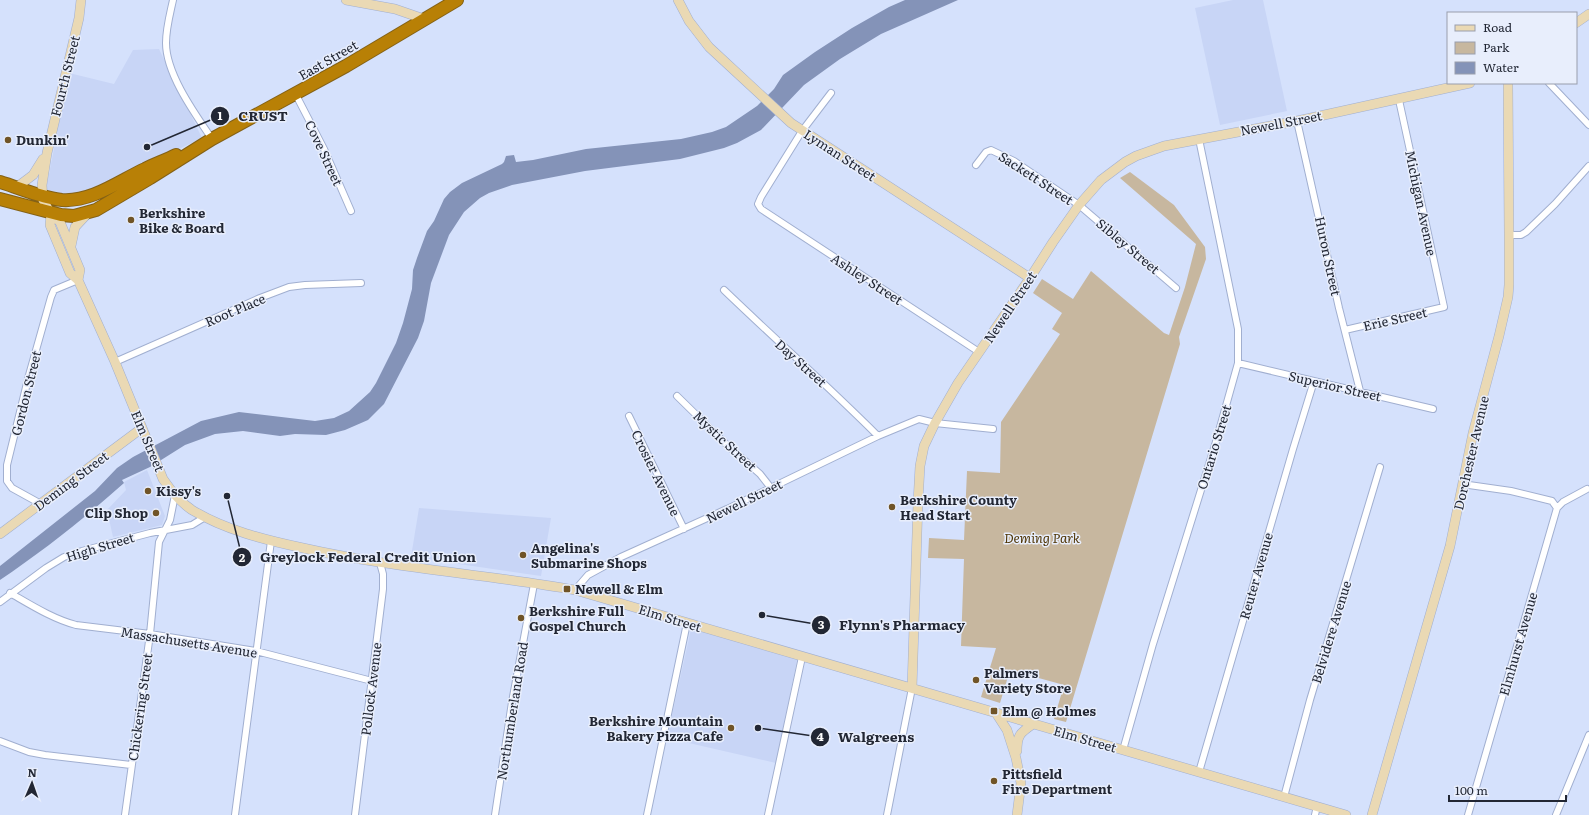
<svg xmlns="http://www.w3.org/2000/svg" width="1589" height="815" viewBox="0 0 1589 815" font-family="Literata,serif">
	<rect width="100%" height="100%" fill="#d5e1fc"/>
	<!-- built -->
	<path fill="#c8d5f6" d="M 1233,0 L 1263,0 L 1287,111 L 1220,125 L 1195,8 Z
		M 159,49 L 202,138 L 88,192 L 59,196 L 46,189 L 69,73 L 114,84 L 133,50 Z
		M 147,470 L 165,516 L 162,525 L 113,537 L 107,510 L 126,490 L 124,482 Z
		M 419,508 L 551,518 L 541,576 L 411,557 Z
		M 691,629 L 797,660 L 776,763 L 667,738 Z"/>
	<!-- green -->
	<path fill="#c7b79f" d="M 1130,172 L 1174,205 L 1205,247 L 1206,259 L 1179,337 L 1180,344 L 1066,722 L 1054,719 L 1064,685 L 1010,670 L 1000,703 L 981,697 L 996,648 L 961,646 L 964,559 L 928,558 L 929,538 L 964,540 L 967,471 L 1000,473 L 1001,422 L 1060,334 L 1052,329 L 1062,313 L 1033,293 L 1042,279 L 1073,299 L 1091,271 L 1164,333 L 1169,335 L 1185,287 L 1196,244 L 1120,178 Z"/>
	<!-- water -->
	<path fill="#8493b8" d="M 905,0 L 958,0 L 881,34 L 840,59 L 804,85 L 761,130 L 737,143 L 724,148 L 680,159 L 585,171 L 512,185 L 489,193 L 480,198 L 464,212 L 449,235 L 431,283 L 424,321 L 418,338 L 384,404 L 368,420 L 345,430 L 326,435 L 295,434 L 280,436 L 243,431 L 215,434 L 185,445 L 150,467 L 122,480 L 124,483 C 85,518 43,551 0,580 L 0,566 L 95,491 L 117,468 L 133,457 L 201,421 L 239,412 L 315,421 L 334,418 L 349,411 L 370,392 L 376,383 L 396,343 L 403,323 L 412,289 L 413,270 L 417,258 L 427,231 L 434,221 L 444,199 L 450,192 L 462,183 L 502,164 L 504,162 L 506,156 L 514,155 L 516,162 L 533,160 L 586,149 L 681,139 L 712,132 L 726,127 L 757,106 L 774,89 L 783,75 L 815,52 L 852,28 L 889,7 Z"/>
	<g fill="none" stroke-linecap="round" stroke-linejoin="round">
		<defs>
			<path id="street" d="M 173,0 C 170,14 166,28 166,43 C 166,74 195,114 212,139
				M 1549,83 L 1589,125
				M 831,93 L 802,131 L 761,197 L 758,204 L 761,209 L 979,352
				M 296,95 L 324,149 L 351,211
				M 1297,121 L 1339,308 L 1360,391
				M 976,165 L 986,152 L 991,150 L 1014,161 L 1079,205 L 1176,288
				M 1509,235 L 1521,235 L 1526,232 L 1555,204 L 1589,166
				M 724,290 C 775,339 828,386 878,436
				M 1345,330 L 1444,307 L 1399,100
				M 115,362 L 260,298 L 289,287 L 305,285 L 361,283
				M 1238,363 L 1433,409
				M 677,396 L 727,445 L 760,474 L 771,488
				M 629,416 L 684,529
				M 1462,484 L 1511,491 L 1552,501 L 1557,508
				M 41,504 L 12,488 L 7,481 L 7,465 L 29,375 L 51,297 L 54,290 L 78,280
				M 575,590 L 588,575 L 621,557 L 727,509 L 878,436 L 919,419 L 935,423 L 993,429
				M 10,593 C 31,605 53,619 76,625 L 150,634 L 256,651 L 372,681
				M 0,602 L 46,568 L 64,557 L 82,551 L 150,533 L 192,525 L 205,517
				M 0,741 L 29,752 L 45,755 L 131,765
				M 1123,750 L 1153,644 L 1215,445 L 1238,363 L 1238,329 L 1199,139
				M 1199,772 L 1293,449 L 1314,381
				M 1284,797 L 1310,700 L 1380,467
				M 125,815 L 150,634 L 159,542 L 170,520 L 175,495
				M 235,815 L 271,541
				M 355,815 L 383,589 L 383,574 L 380,563
				M 495,815 L 512,702 L 534,584
				M 647,815 L 687,623
				M 768,815 L 802,657
				M 887,815 L 912,688
				M 1315,815 L 1317,806
				M 1468,815 L 1557,508 L 1563,502 L 1587,489
				M 1556,815 L 1589,735"/>
			<path id="secondary" d="M 346,0 L 395,9 L 424,19
				M 678,0 L 689,21 L 709,47 L 791,123 L 1030,278
				M 1576,23 L 1589,14
				M 17,187 L 33,175 L 43,159
				M 51,214 L 50,225 L 70,273 L 78,280 L 115,362 L 163,479 C 171,491 180,502 192,510 C 225,530 265,540 303,548 C 392,568 484,574 575,590 L 1346,815
				M 71,246 L 75,227 L 88,213
				M 78,280 L 80,270 L 60,222 L 51,214 L 43,200 L 42,185 L 47,153 L 79,18 L 81,0
				M 0,534 L 142,428
				M 912,688 L 918,502 L 920,466 L 924,446 L 935,423 L 958,383 L 1030,278 L 1053,242 L 1079,205 L 1101,180 L 1125,162 L 1136,156 L 1164,146 L 1297,121 L 1470,83
				M 996,713 L 1007,730 L 1016,758 L 1021,783 L 1017,815
				M 1017,751 C 1017,735 1020,733 1033,724
				M 1372,815 L 1450,546 L 1473,433 L 1499,336 L 1508,297 L 1509,285 L 1509,235 L 1508,83"/>
			<path id="highway" d="M 0,182 C 20,188 41,198 62,200 C 92,202 119,181 145,169 C 155,164 166,160 176,155
				M 0,199 L 61,215 L 74,216 L 96,210 L 150,178 L 212,139 L 346,66 L 457,0"/>
		</defs>
		<!-- street casing -->
		<use href="#street" stroke="#a1afd0" stroke-width="8"/>
		<!-- secondary casing -->
		<use href="#secondary" stroke="#a1afd0" stroke-width="10"/>
		<!-- highway casing -->
		<use href="#highway" stroke="#846116" stroke-width="14"/>
		<!-- street -->
		<use href="#street" stroke="#fff" stroke-width="6"/>
		<!-- secondary -->
		<use href="#secondary" stroke="#ead9b4" stroke-width="9"/>
		<!-- highway -->
		<use href="#highway" stroke="#b88006" stroke-width="12"/>
	</g>
	<!-- markers -->
	<g fill="#705427" stroke="#e8eefc" stroke-width="1.5">
		<circle cx="8" cy="140" r="4"/>
		<circle cx="131" cy="220" r="4"/>
		<circle cx="148" cy="491" r="4"/>
		<circle cx="892" cy="507" r="4"/>
		<circle cx="156" cy="513" r="4"/>
		<circle cx="523" cy="555" r="4"/>
		<rect x="563" y="585" width="8" height="8" rx="2"/>
		<circle cx="521" cy="618" r="4"/>
		<circle cx="976" cy="680" r="4"/>
		<rect x="990" y="707" width="8" height="8" rx="2"/>
		<circle cx="731" cy="728" r="4"/>
		<circle cx="994" cy="781" r="4"/>
	</g>
	<g text-anchor="middle" stroke-width="3" stroke-linejoin="round" paint-order="stroke">
		<!-- street labels -->
		<g font-size="13" fill="#222734" stroke="#e8eefc">
			<text transform="translate(328 60) rotate(-30)" y="5">East Street</text>
			<text transform="translate(65 76) rotate(-76)" y="5">Fourth Street</text>
			<text transform="translate(1281 123) rotate(-11)" y="5">Newell Street</text>
			<text transform="translate(324 153) rotate(65)" y="5">Cove Street</text>
			<text transform="translate(840 155) rotate(33)" y="5">Lyman Street</text>
			<text transform="translate(1036 178) rotate(33)" y="5">Sackett Street</text>
			<text transform="translate(1421 203) rotate(78)" y="5">Michigan Avenue</text>
			<text transform="translate(1128 246) rotate(40)" y="5">Sibley Street</text>
			<text transform="translate(1328 256) rotate(78)" y="5">Huron Street</text>
			<text transform="translate(867 279) rotate(33)" y="5">Ashley Street</text>
			<text transform="translate(1010 307) rotate(-56)" y="5">Newell Street</text>
			<text transform="translate(235 310) rotate(-23)" y="5">Root Place</text>
			<text transform="translate(1395 319) rotate(-13)" y="5">Erie Street</text>
			<text transform="translate(801 363) rotate(42)" y="5">Day Street</text>
			<text transform="translate(1335 386) rotate(13)" y="5">Superior Street</text>
			<text transform="translate(26 393) rotate(-76)" y="5">Gordon Street</text>
			<text transform="translate(148 441) rotate(67)" y="5">Elm Street</text>
			<text transform="translate(725 441) rotate(43)" y="5">Mystic Street</text>
			<text transform="translate(1214 447) rotate(-73)" y="5">Ontario Street</text>
			<text transform="translate(1471 453) rotate(-77)" y="5">Dorchester Avenue</text>
			<text transform="translate(656 473) rotate(64)" y="5">Crosier Avenue</text>
			<text transform="translate(71 481) rotate(-37)" y="5">Deming Street</text>
			<text transform="translate(744 501) rotate(-26)" y="5">Newell Street</text>
			<text transform="translate(100 547) rotate(-17)" y="5">High Street</text>
			<text transform="translate(1256 576) rotate(-74)" y="5">Reuter Avenue</text>
			<text transform="translate(670 618) rotate(17)" y="5">Elm Street</text>
			<text transform="translate(1331 632) rotate(-73)" y="5">Belvidere Avenue</text>
			<text transform="translate(189 642) rotate(9)" y="5">Massachusetts Avenue</text>
			<text transform="translate(1518 644) rotate(-74)" y="5">Elmhurst Avenue</text>
			<text transform="translate(371 689) rotate(-83)" y="5">Pollock Avenue</text>
			<text transform="translate(140 707) rotate(-82)" y="5">Chickering Street</text>
			<text transform="translate(512 711) rotate(-81)" y="5">Northumberland Road</text>
			<text transform="translate(1085 739) rotate(16)" y="5">Elm Street</text>
		</g>
		<!-- poi labels -->
		<g font-size="13" font-weight="bold" fill="#222734" stroke="#e8eefc" text-anchor="start">
			<text x="16" y="145">Dunkin'</text>
			<text x="139" y="218">Berkshire<tspan x="139" dy="15">Bike &amp; Board</tspan></text>
			<text x="156" y="496">Kissy's</text>
			<text x="900" y="505">Berkshire County<tspan x="900" dy="15">Head Start</tspan></text>
			<text x="148" y="518" text-anchor="end">Clip Shop</text>
			<text x="531" y="553">Angelina's<tspan x="531" dy="15">Submarine Shops</tspan></text>
			<text x="575" y="594">Newell &amp; Elm</text>
			<text x="529" y="616">Berkshire Full<tspan x="529" dy="15">Gospel Church</tspan></text>
			<text x="984" y="678">Palmers<tspan x="984" dy="15">Variety Store</tspan></text>
			<text x="1002" y="716">Elm @ Holmes</text>
			<text x="723" y="726" text-anchor="end">Berkshire Mountain<tspan x="723" dy="15">Bakery Pizza Cafe</tspan></text>
			<text x="1002" y="779">Pittsfield<tspan x="1002" dy="15">Fire Department</tspan></text>
		</g>
		<!-- park labels -->
		<g font-size="13" font-style="italic" fill="#503606" stroke="#e8eefc">
			<text x="1042" y="543">Deming Park</text>
		</g>
	</g>
	<!-- callouts -->
	<path fill="none" stroke="#222734" stroke-width="1.5" d="M147 147L220 116M227 496L242 557M762 615L821 625M758 728L820 737"/>
	<g fill="#222734" stroke="#e8eefc" stroke-width="1.5">
		<circle cx="147" cy="147" r="4"/>
		<circle cx="227" cy="496" r="4"/>
		<circle cx="762" cy="615" r="4"/>
		<circle cx="758" cy="728" r="4"/>
		<circle cx="220" cy="116" r="10"/>
		<circle cx="242" cy="557" r="10"/>
		<circle cx="821" cy="625" r="10"/>
		<circle cx="820" cy="737" r="10"/>
	</g>
	<g font-size="12" text-anchor="middle" font-weight="bold" fill="#fff">
		<text x="220" y="120">1</text>
		<text x="242" y="562">2</text>
		<text x="821" y="629">3</text>
		<text x="820" y="741">4</text>
	</g>
	<g font-size="14" text-anchor="middle" font-weight="bold" fill="#222734" stroke="#e8eefc" stroke-width="3" stroke-linejoin="round" paint-order="stroke">
		<text x="263" y="121">CRUST</text>
		<text x="368" y="562">Greylock Federal Credit Union</text>
		<text x="902" y="630">Flynn's Pharmacy</text>
		<text x="876" y="742">Walgreens</text>
	</g>
	<!-- legend -->
	<rect x="1447" y="12" width="130" height="72" fill="#e8eefc" stroke="#999eac"/>
	<rect x="1455" y="25" width="20" height="6" fill="#ead9b4" stroke="#999eac"/>
	<text x="1483" y="32" font-size="12" fill="#222734">Road</text>
	<rect x="1455" y="42" width="20" height="12" fill="#c7b79f" stroke="#999eac"/>
	<text x="1483" y="52" font-size="12" fill="#222734">Park</text>
	<rect x="1455" y="62" width="20" height="12" fill="#8493b8" stroke="#999eac"/>
	<text x="1483" y="72" font-size="12" fill="#222734">Water</text>
	<!-- north arrow -->
	<g transform="translate(32 783) rotate(2)" stroke="#e8eefc" stroke-width="3" paint-order="stroke">
	<path d="M0-3L7 15L0 10L-7 15Z" fill="#222734"/>
	<text y="-6" font-size="11" font-weight="bold" text-anchor="middle" fill="#222734">N</text>
	</g>
	<!-- scale -->
	<path d="M1449 795v6h117v-6" fill="none" stroke="#222734" stroke-width="2"/>
	<text x="1455" y="795" font-size="12" fill="#222734" stroke="#e8eefc" stroke-width="3" paint-order="stroke">100 m</text>
</svg>
